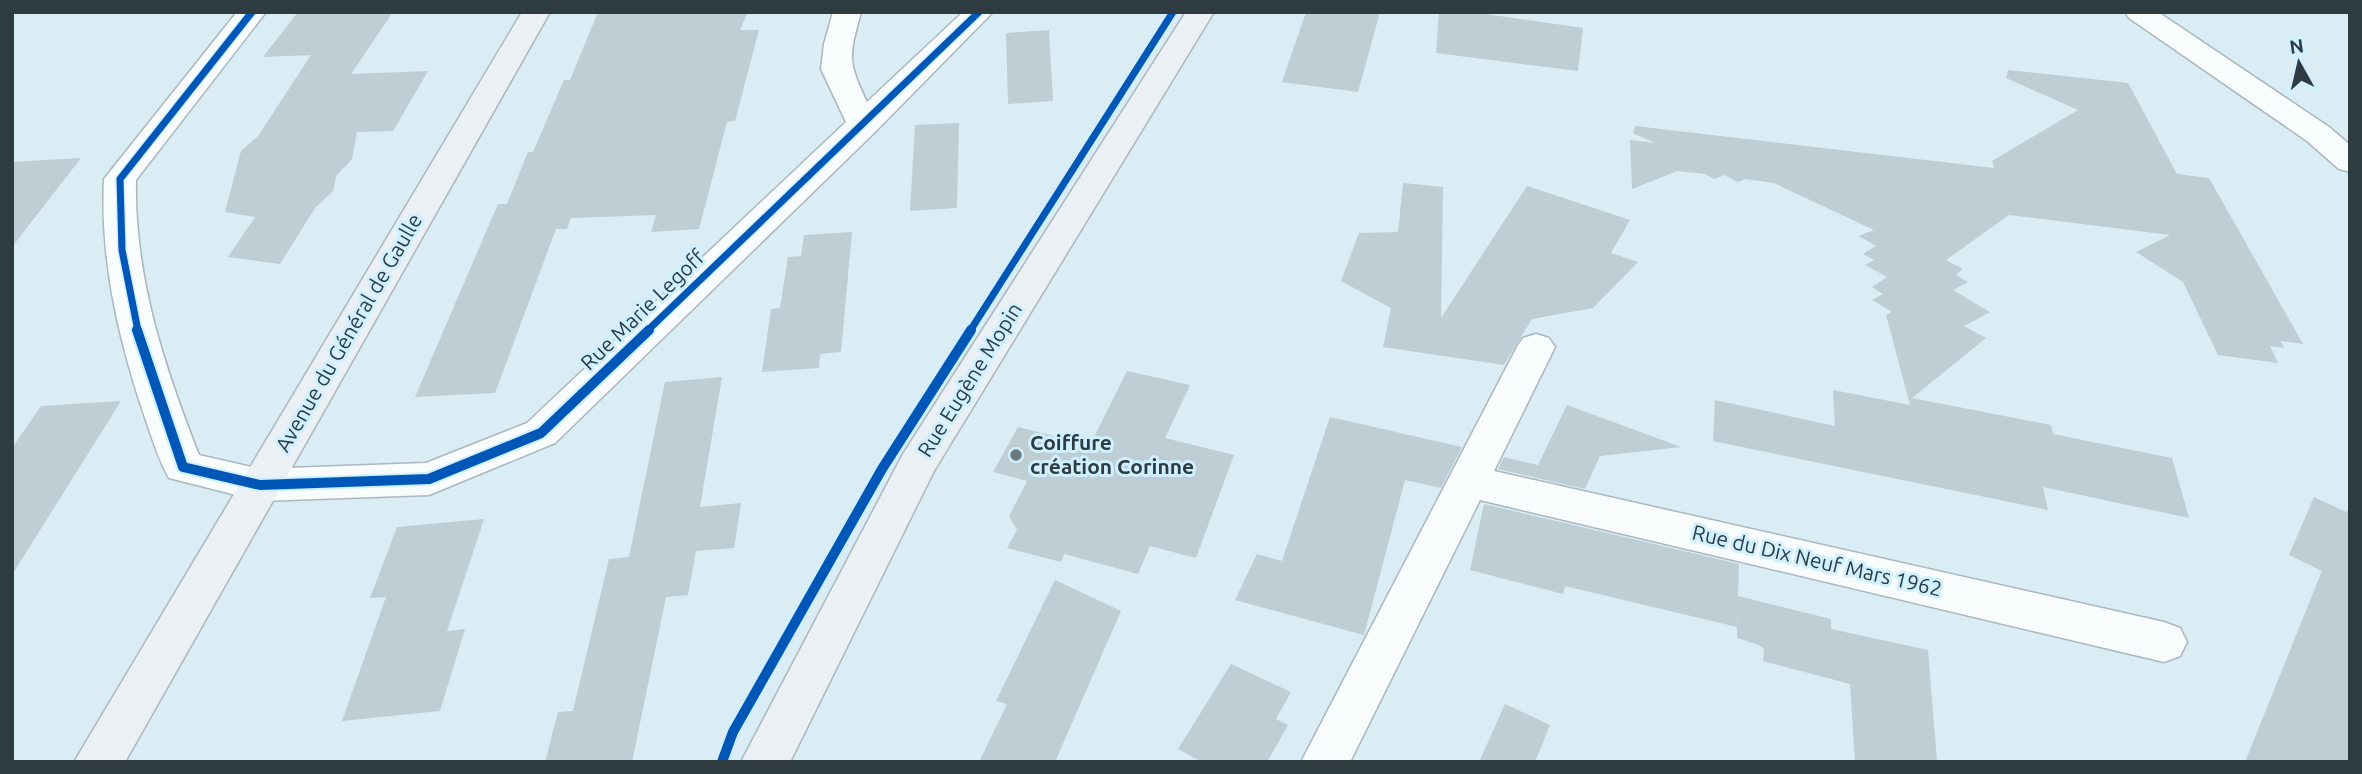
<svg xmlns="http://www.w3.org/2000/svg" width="2362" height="774" viewBox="0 0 2362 774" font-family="Ubuntu,sans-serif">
	<rect width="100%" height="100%" fill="#daecf4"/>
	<!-- building -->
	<path fill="#bfcdd4" d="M 298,12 L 393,12 L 351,74 L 428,71 L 393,131 L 357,132 L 352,159 L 336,176 L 333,191 L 315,208 L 280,264 L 228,257 L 255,217 L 225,212 L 241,151 L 258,136 L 311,55 L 263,57 Z
		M 598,12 L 748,12 L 740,30 L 759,30 L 735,121 L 727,122 L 699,229 L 651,232 L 656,215 L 571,218 L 567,229 L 556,229 L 495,393 L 415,397 L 498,204 L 507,204 L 528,152 L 533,152 L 564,80 L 570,80 Z
		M 1306,12 L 1380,12 L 1358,92 L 1282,82 Z
		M 1439,12 L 1471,12 L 1583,28 L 1578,71 L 1436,53 Z
		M 1049,30 L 1053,101 L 1008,104 L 1006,33 Z
		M 2008,70 L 2128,83 L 2177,174 L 2209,178 L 2303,344 L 2281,341 L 2284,348 L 2270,346 L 2278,363 L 2218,355 L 2183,282 L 2136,252 L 2170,235 L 2009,215 L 1946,260 L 1963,269 L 1956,275 L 1968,282 L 1953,290 L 1990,312 L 1964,326 L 1986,338 L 1912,398 L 2051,425 L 2053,434 L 2172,458 L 2189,518 L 2043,487 L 2048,510 L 1713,441 L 1715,400 L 1835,426 L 1833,390 L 1910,405 L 1886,315 L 1892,312 L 1872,300 L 1883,294 L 1872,287 L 1887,277 L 1865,265 L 1874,260 L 1863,254 L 1876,246 L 1859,236 L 1874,230 L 1774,183 L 1745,179 L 1738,182 L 1724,175 L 1714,179 L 1705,174 L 1677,171 L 1632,189 L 1630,140 L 1655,143 L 1633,133 L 1635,126 L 1994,168 L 1992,161 L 2078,110 L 2006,78 Z
		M 959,123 L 957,208 L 910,211 L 915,125 Z
		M 81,158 L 12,247 L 12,162 Z
		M 1403,183 L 1443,187 L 1441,318 L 1527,186 L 1630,220 L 1611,253 L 1638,262 L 1593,308 L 1532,319 L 1504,365 L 1383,347 L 1391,308 L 1341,281 L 1359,233 L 1398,232 Z
		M 852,232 L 841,352 L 820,354 L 819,368 L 762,372 L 771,309 L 780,308 L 788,257 L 801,256 L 804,235 Z
		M 1127,371 L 1190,385 L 1165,438 L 1234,455 L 1196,558 L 1150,546 L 1138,574 L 1064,554 L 1061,562 L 1007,548 L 1017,530 L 1009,516 L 1027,481 L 993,472 L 1018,427 L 1090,445 Z
		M 722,377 L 700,507 L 741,503 L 734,548 L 696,551 L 688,595 L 666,597 L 632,762 L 545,762 L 558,712 L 573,711 L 609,559 L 629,557 L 665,382 Z
		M 121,401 L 12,575 L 12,448 L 41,406 Z
		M 1567,405 L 1681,447 L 1600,456 L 1585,489 L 1498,469 L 1504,457 L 1538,465 Z
		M 1330,417 L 1462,447 L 1441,488 L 1405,480 L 1364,635 L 1235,600 L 1257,554 L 1282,561 Z
		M 2314,497 L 2346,512 L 2350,507 L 2350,762 L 2245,762 L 2322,571 L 2289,555 Z
		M 1484,504 L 1739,564 L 1737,627 L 1565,586 L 1563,594 L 1470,570 Z
		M 484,519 L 447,631 L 465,629 L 440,711 L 342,721 L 386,597 L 370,598 L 397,527 Z
		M 1055,580 L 1121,611 L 1055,762 L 979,762 L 1007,704 L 996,701 Z
		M 1738,596 L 1831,619 L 1831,629 L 1928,650 L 1937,762 L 1855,762 L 1850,684 L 1763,661 L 1764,649 L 1759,645 L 1737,638 Z
		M 1231,664 L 1291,692 L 1276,719 L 1288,725 L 1267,762 L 1202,762 L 1178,749 Z
		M 1505,704 L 1550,725 L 1535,762 L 1479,762 Z"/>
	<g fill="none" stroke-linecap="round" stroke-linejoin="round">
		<defs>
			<path id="street" d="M 237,12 L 266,12 L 136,180 C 134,276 164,366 199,455 L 260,469 L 426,463 L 527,423 L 846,122 L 821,69 L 824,44 L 833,12 L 861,12 C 849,57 847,60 867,102 L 963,12 L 993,12 L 874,133 L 555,443 L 429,495 L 260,501 L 169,478 C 157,457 151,434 143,412 C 118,336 100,260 104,179 Z
				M 2125,12 L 2158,12 L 2329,127 L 2350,145 L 2350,172 L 2339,169 L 2307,141 L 2129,18 Z
				M 1536,334 L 1549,338 L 1555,347 L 1494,471 L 2164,622 L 2180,628 L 2187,642 L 2180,656 L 2164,662 L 1480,500 L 1350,762 L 1301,762 L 1517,347 L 1523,338 Z"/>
			<path id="secondary" d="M 522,12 L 550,12 L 125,762 L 74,762 Z
				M 1186,12 L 1214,12 L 934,471 L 790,762 L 741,762 L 903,454 Z"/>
		</defs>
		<!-- street casing -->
		<use href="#street" stroke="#aab7be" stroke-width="3"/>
		<!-- secondary casing -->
		<use href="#secondary" stroke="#aab7be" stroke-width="3"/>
		<!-- street -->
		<use href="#street" fill="#f9fcfd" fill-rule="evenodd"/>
		<!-- secondary -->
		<use href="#secondary" fill="#eaf0f3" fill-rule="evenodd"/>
		<defs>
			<path id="cycleway-far1" d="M 138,331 L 122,250 L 120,179 L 252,12
				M 647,331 L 979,12
				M 970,331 L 1173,12"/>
			<path id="cycleway" d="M 137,330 L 183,467 L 260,485 L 429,479 L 541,433 L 649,330
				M 722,762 L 733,732 L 882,469 L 971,330"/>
		</defs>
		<!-- cycleway-far1 casing -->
		<use href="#cycleway-far1" stroke="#cff0ff" stroke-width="10"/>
		<!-- cycleway casing -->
		<use href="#cycleway" stroke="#cff0ff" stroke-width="14"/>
		<!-- cycleway-far1 -->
		<use href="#cycleway-far1" stroke="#0057b8" stroke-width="7"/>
		<!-- cycleway -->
		<use href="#cycleway" stroke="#0057b8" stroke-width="10"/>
	</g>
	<!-- markers -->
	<circle fill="#6a797f" stroke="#cff0ff" stroke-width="2.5" cx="1016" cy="455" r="7"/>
	<g text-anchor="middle" stroke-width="6" stroke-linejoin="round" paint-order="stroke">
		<!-- street labels -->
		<g font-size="21" fill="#2e3b40" stroke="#cff0ff">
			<text transform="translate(643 310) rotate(-44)" y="7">Rue Marie Legoff</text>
			<text transform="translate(349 333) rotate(-60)" y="7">Avenue du Général de Gaulle</text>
			<text transform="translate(970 380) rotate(-58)" y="7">Rue Eugène Mopin</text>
			<text transform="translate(1817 561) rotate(13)" y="7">Rue du Dix Neuf Mars 1962</text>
		</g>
		<!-- poi labels -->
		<g font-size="21" font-weight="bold" fill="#2e3b40" stroke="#cff0ff" text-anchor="start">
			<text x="1030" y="450">Coiffure<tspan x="1030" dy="24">création Corinne</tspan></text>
		</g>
	</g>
	<!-- border -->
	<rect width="2362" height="774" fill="none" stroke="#2e3b40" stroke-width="28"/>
	<!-- north arrow -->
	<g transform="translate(2299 63) rotate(352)" stroke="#cff0ff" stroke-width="5" paint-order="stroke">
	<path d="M0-5L12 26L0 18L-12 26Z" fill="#2e3b40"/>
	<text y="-10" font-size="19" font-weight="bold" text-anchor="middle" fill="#2e3b40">N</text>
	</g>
</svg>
